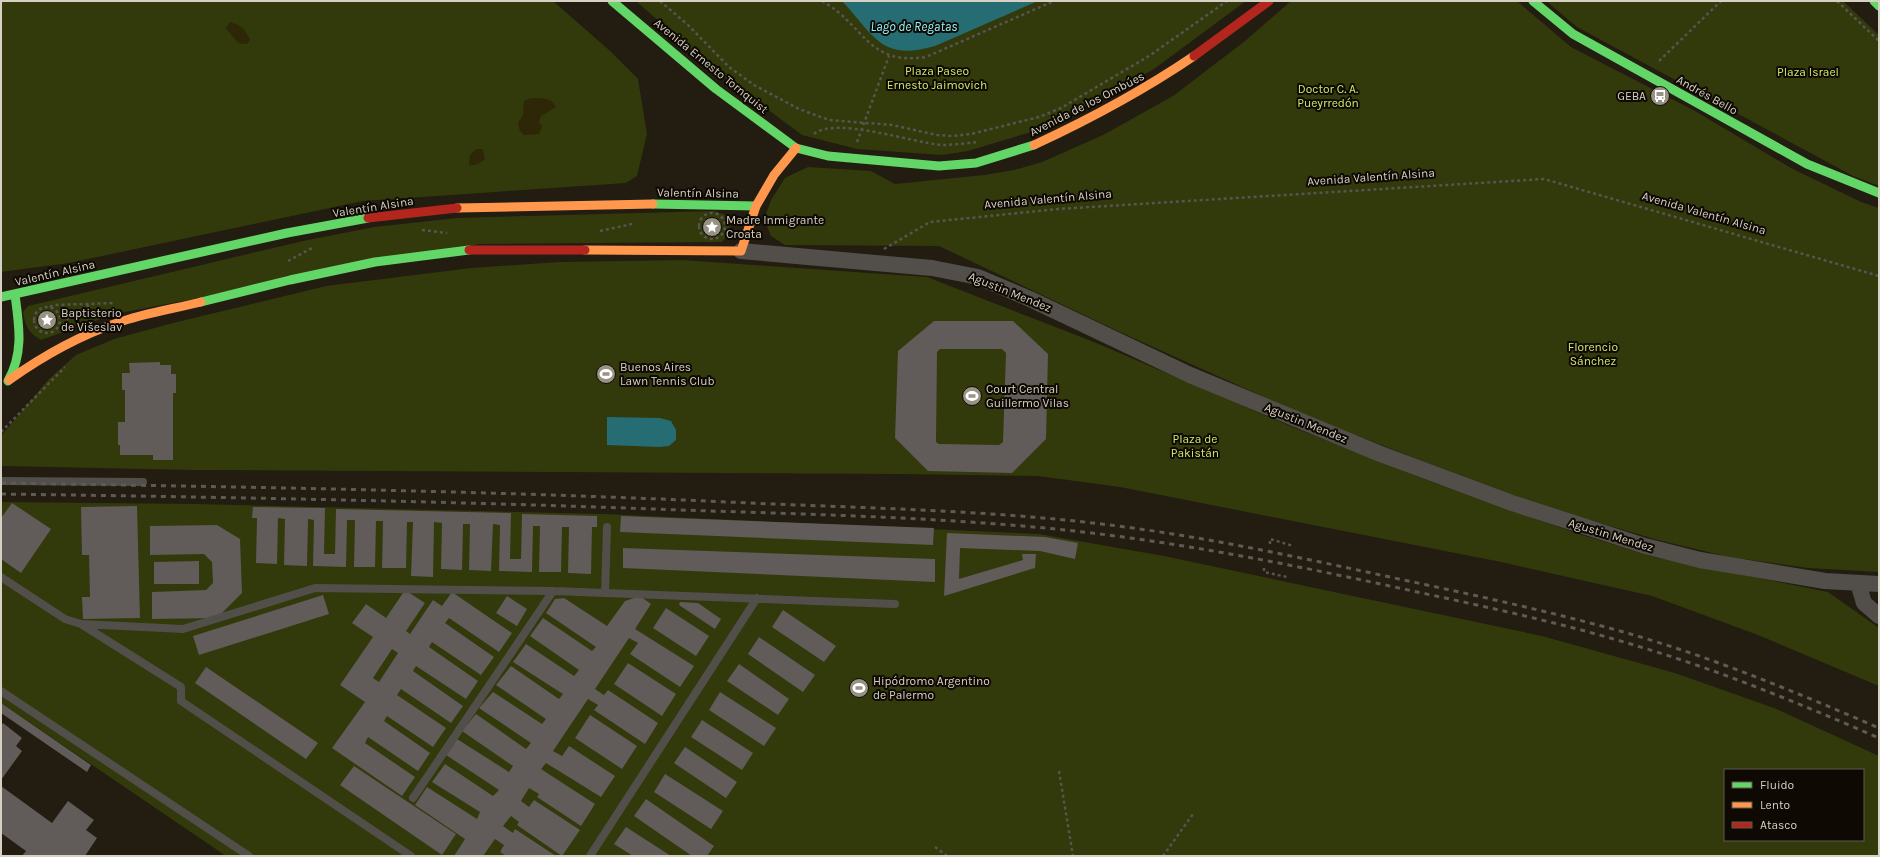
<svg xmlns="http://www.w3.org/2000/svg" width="1880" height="857" viewBox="0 0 1880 857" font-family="Karla,sans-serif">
	<rect width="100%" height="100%" fill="#221c11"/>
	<!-- green -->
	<path fill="#32390b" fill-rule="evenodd" d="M 1,1 L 553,1 L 609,50 L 638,79 L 647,134 L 637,176 L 626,183 L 363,201 L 69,263 L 1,272 Z
		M 636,1 L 1246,1 L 1154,69 L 1109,95 L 1031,132 L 968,151 L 942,155 L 857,149 L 802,135 L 708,65 Z
		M 1291,1 L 1517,1 L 1571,47 L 1695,111 L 1791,168 L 1861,202 L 1879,208 L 1879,572 L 1808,568 L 1729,557 L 1658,540 L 1542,506 L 1425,462 L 1309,417 L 1122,333 L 939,246 L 785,245 L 771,236 L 766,224 L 766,214 L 771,200 L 785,178 L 795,173 L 808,167 L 871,171 L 895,184 L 984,175 L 1014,170 L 1042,162 L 1103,135 L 1173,96 L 1245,41 Z
		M 1546,1 L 1843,1 L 1879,35 L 1879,186 L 1853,176 L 1577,27 Z
		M 714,211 L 729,216 C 732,228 730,233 722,242 L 480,244 L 115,314 L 41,340 C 29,333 25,326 23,312 L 28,306 L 303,241 L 374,227 L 457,218 Z
		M 683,260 L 927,277 L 1094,342 L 1295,428 L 1432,482 L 1579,534 L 1654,557 L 1828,592 L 1879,628 L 1879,686 L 1758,635 L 1652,596 L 1501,562 L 1120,487 L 1038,476 L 900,474 L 194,470 L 1,466 L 1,436 L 49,379 L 76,355 L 114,339 L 173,323 L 326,286 L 471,268 L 559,262 Z
		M 1,502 L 197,504 L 604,514 L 1039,534 L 1164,556 L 1542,636 L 1675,673 L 1774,708 L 1879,756 L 1879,856 L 226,856 L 1,703 ZM 1725,770 L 1863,770 L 1863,840 L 1725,840 Z"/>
	<!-- sand -->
	<path fill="#2d2607" d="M 230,22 C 241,25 245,29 250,40 L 247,44 L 238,43 L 226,28 Z
		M 531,98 C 541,98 551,97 556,107 L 541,116 L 539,122 L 542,126 L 539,134 L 524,135 L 520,131 L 518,123 L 523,115 L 524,101 Z
		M 476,149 L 483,149 L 485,159 C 480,163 476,166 469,165 L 470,155 Z"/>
	<!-- water -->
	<path fill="#256d72" d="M 842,1 L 1038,1 L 935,46 C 881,62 874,35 842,1 Z
		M 607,417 L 660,418 L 671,421 L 676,430 L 676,440 L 669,446 L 659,447 L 607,445 Z"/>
	<!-- building -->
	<path fill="#615b5a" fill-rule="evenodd" d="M 934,321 L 1013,321 L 1048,354 L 1046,439 L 1012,473 L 928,471 L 895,438 L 898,351 ZM 940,349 L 1002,349 L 1006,353 L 1003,442 L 999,445 L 939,444 L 936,442 L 937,352 Z
		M 160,362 L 160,365 L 171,365 L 171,374 L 176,374 L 176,393 L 173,393 L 173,460 L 153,460 L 153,455 L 120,455 L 120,445 L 118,445 L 118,422 L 125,422 L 125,390 L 122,390 L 122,373 L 130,373 L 129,363 Z
		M 12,503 L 51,529 L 21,573 L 1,559 L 1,518 Z
		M 137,506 L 140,618 L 83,619 L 82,597 L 90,597 L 89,555 L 82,555 L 81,507 Z
		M 253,507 L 325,508 L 324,554 L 335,554 L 336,509 L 511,513 L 510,559 L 521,559 L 522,514 L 597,516 L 597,527 L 592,527 L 591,574 L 568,573 L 569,527 L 562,527 L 561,572 L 539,572 L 540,526 L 533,526 L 532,572 L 499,571 L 500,525 L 493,524 L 491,571 L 469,570 L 470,524 L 463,524 L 462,570 L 441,569 L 442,523 L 434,522 L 433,577 L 411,576 L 413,522 L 407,522 L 406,568 L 382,568 L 383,521 L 376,521 L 375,567 L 354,567 L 355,520 L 347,520 L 346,567 L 313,566 L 314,520 L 308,519 L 307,566 L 284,565 L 285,519 L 278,518 L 277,564 L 256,563 L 257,518 L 252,518 Z
		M 621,516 L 934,528 L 933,545 L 620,532 Z
		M 217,525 L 240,539 L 242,593 L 217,618 L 152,619 L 152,592 L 206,590 L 213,583 L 212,562 L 204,554 L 150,555 L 150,526 Z
		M 947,533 L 1045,537 L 1078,543 L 1075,559 L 1040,551 L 960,548 L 959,579 L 1023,560 L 1022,554 L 1036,554 L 1035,568 L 944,596 Z
		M 623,548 L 935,559 L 935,582 L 623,568 Z
		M 199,561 L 199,584 L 154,584 L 154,562 Z
		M 405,590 L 425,603 L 406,631 L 410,634 L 433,600 L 442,606 L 452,592 L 512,633 L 499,652 L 449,618 L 445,623 L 494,657 L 481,675 L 432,642 L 429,647 L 478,681 L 466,699 L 416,666 L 413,671 L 463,706 L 451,723 L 401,689 L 397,695 L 446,728 L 433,747 L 387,716 L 384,721 L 430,753 L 418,771 L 368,737 L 365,743 L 415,777 L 402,796 L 332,748 L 365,702 L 340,685 L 373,637 L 352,623 L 366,604 L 386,618 ZM 392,649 L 398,653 L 379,682 L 373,678 Z
		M 323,595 L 329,614 L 199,655 L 193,636 Z
		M 507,596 L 527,609 L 517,626 L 496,613 Z
		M 640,596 L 651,604 L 635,629 L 694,666 L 680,687 L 630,654 L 638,643 L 629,638 L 595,689 L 604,695 L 608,690 L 658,723 L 645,744 L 594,710 L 598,705 L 588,699 L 553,751 L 562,756 L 569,746 L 615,776 L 601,797 L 546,763 L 541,769 L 595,804 L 581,826 L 537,797 L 539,794 L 529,788 L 521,801 L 529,807 L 534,800 L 580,830 L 562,856 L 517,825 L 519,822 L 511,816 L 503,826 L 513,833 L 515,829 L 556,856 L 506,856 L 500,852 L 504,845 L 495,839 L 483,856 L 454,856 L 465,839 L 415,805 L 427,787 L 477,819 L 480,812 L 432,782 L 445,764 L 493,796 L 499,790 L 446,755 L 457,739 L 509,772 L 513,766 L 462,731 L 476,714 L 526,749 L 531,743 L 479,708 L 493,692 L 542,724 L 546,719 L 496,685 L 511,666 L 559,699 L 563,694 L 513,662 L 526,644 L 574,676 L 579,670 L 530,636 L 543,618 L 592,651 L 596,647 L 546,613 L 555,599 L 564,598 L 607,626 L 625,601 Z
		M 680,602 L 698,603 L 721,619 L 715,629 L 679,605 Z
		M 666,608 L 709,636 L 696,656 L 653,628 Z
		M 783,610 L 836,646 L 824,662 L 772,627 Z
		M 759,637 L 815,675 L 803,692 L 748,654 Z
		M 628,663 L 676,694 L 662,716 L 614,684 Z
		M 739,664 L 789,699 L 778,715 L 727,681 Z
		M 206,667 L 318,743 L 306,759 L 195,683 Z
		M 720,692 L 776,728 L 764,746 L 709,710 Z
		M 1,703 L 91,765 L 87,772 L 1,713 Z
		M 590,715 L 637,746 L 622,769 L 575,738 Z
		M 702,720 L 753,753 L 742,770 L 691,737 Z
		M 3,723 L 22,738 L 16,746 L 22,751 L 1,780 L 1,726 Z
		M 685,747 L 737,782 L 726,798 L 674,763 Z
		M 354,766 L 456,834 L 442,855 L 340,785 Z
		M 665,774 L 723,811 L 711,829 L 654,792 Z
		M 1,786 L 52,823 L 68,801 L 94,820 L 86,830 L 97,838 L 85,856 L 22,856 L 26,851 L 1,833 Z
		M 646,799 L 714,846 L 707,856 L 692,856 L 634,816 Z
		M 626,827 L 671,856 L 633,856 L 614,844 Z"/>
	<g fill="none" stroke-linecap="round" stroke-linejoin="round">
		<!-- path -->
		<path stroke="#58544f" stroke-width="2.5" stroke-dasharray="3 3" stroke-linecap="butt" d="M 660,1 L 688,25 L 729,67 L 754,85 L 799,109 L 829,120 L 892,125 L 937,135 L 953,136 L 971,134 L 1039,117 L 1061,108 L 1149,56 L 1227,1
			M 822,1 C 865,25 867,66 926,57 L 1054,1
			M 1837,1 L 1879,41
			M 1659,61 L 1721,1
			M 814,134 C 835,116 913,143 942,145 C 954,145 967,143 979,142
			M 857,142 L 889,56
			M699 226a13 13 0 1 1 26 0a13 13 0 1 1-26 0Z
			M 422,230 L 447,233
			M 600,231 L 632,224
			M 884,249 L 930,222 L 1058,209 L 1544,179 L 1879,276
			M 288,261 L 312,248
			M 50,307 L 54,305 L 115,303
			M34 320a13 13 0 1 1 26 0a13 13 0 1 1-26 0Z
			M 64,325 L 68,318 L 89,305
			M 1,432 L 65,367
			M 1270,544 L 1270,539 L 1293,546
			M 1264,568 L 1264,572 L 1287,577
			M 1059,771 L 1073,856
			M 935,847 L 947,856
			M 1163,856 L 1193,814"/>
		<!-- lane -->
		<path stroke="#524f4a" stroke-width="8" d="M 1,481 L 143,482
			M 1,577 L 65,619 L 81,624 L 181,687 L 181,701 L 411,856
			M 605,593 L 607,527
			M 81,624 L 183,629 L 315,588 L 553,591 L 895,604
			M 1,691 L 249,856
			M 413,798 L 553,591
			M 590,856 L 757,598"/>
		<!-- street -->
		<path stroke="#524f4a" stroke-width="16" d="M 741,251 L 932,268 L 978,277 L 1030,299 L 1190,375 L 1378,453 L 1512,503 L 1645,546 L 1700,560 L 1825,581 L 1879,584
			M 1858,583 L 1864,603 L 1879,616"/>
		<!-- fast -->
		<path stroke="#63d668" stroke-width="9" d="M 612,1 L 716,89 L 796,148 L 828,156 L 939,166 L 976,163 L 1034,145
			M 1533,1 L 1573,34 L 1807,164 L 1879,193
			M 1874,1 L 1879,6
			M 653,204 L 756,206
			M 1,297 L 287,233 L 368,218
			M 201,302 L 290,280 L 375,262 L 469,250
			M 8,381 C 24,353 19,325 15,295"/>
		<!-- slow -->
		<path stroke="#ff974d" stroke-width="9" d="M 1034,145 C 1090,119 1144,90 1194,56
			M 457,208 L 653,204
			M 585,250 L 741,251 L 756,206 L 774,175 L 796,148
			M 9,380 C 43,356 78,336 117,323 C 144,313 173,309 201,302"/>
		<!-- jam -->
		<path stroke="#b3261e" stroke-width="9" d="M 1194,56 L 1269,1
			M 368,218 L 457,208
			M 469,250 L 585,250"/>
		<!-- rail -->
		<path stroke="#5e5a54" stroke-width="3" stroke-dasharray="5 5" stroke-linecap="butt" d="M 1,483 C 250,487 500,491 749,503 C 863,508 979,510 1093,523 C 1191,534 1289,555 1385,576 C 1460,592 1535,608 1609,628 C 1702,653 1791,690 1879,728
			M 1,494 C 218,497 436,501 653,509 C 790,514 928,516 1065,530 C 1170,541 1273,561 1376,583 C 1467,603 1558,621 1647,649 C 1726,673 1803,705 1879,738"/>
	</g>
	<!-- icons -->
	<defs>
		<symbol id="bus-disc" viewBox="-11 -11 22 22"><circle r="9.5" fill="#989285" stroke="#0e0903"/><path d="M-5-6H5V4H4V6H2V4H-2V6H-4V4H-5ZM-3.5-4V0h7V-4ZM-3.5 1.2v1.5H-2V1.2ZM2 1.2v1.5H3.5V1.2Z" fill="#fff"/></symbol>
		<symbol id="sight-disc" viewBox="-11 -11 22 22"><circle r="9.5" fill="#989285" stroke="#0e0903"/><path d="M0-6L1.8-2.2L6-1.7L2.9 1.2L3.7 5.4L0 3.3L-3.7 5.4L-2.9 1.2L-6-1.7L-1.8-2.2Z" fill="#fff"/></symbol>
		<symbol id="stadium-disc" viewBox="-11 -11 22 22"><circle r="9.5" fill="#989285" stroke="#0e0903"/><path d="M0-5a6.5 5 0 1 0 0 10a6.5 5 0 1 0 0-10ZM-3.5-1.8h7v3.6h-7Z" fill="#fff"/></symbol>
	</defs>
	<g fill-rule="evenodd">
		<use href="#bus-disc" x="1649" y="85" width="22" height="22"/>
		<use href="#sight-disc" x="701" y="216" width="22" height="22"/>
		<use href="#sight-disc" x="36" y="309" width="22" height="22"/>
		<use href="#stadium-disc" x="595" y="363" width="22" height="22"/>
		<use href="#stadium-disc" x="961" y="385" width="22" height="22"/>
		<use href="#stadium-disc" x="848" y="677" width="22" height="22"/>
	</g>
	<g text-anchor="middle" stroke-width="4" stroke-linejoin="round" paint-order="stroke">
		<!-- street labels -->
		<g font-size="12" fill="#d7d1c4" stroke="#0e0903">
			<text transform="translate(711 66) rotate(39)" y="4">Avenida Ernesto Tornquist</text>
			<text transform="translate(1707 95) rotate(29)" y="4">Andrés Bello</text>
			<text transform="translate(1087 104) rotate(-27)" y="4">Avenida de los Ombúes</text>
			<text transform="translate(1371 177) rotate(-4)" y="4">Avenida Valentín Alsina</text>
			<text transform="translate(698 193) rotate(1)" y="4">Valentín Alsina</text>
			<text transform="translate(1048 199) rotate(-5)" y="4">Avenida Valentín Alsina</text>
			<text transform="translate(373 207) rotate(-9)" y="4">Valentín Alsina</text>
			<text transform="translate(1704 213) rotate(16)" y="4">Avenida Valentín Alsina</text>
			<text transform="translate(55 273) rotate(-13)" y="4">Valentín Alsina</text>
			<text transform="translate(1010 292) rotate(22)" y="4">Agustin Mendez</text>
			<text transform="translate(1306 423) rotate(22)" y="4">Agustin Mendez</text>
			<text transform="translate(1611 535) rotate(17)" y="4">Agustin Mendez</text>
		</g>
		<!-- park labels -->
		<g font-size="12" fill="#d2e968" stroke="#0e0903">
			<text x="937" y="75">Plaza Paseo<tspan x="937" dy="14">Ernesto Jaimovich</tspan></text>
			<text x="1808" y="76">Plaza Israel</text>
			<text x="1328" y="93">Doctor C. A.<tspan x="1328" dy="14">Pueyrredón</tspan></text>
			<text x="1593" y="351">Florencio<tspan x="1593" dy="14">Sánchez</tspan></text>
			<text x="1195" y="443">Plaza de<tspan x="1195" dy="14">Pakistán</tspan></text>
		</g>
		<!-- poi labels -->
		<g font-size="12" fill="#d7d1c4" stroke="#0e0903" text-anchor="start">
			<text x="1646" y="100" text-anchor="end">GEBA</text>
			<text x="726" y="224">Madre Inmigrante<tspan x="726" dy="14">Croata</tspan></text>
			<text x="61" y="317">Baptisterio<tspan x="61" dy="14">de Višeslav</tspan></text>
			<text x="620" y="371">Buenos Aires<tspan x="620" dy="14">Lawn Tennis Club</tspan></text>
			<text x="986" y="393">Court Central<tspan x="986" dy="14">Guillermo Vilas</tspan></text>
			<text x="873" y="685">Hipódromo Argentino<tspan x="873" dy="14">de Palermo</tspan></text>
		</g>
		<!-- water labels -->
		<g font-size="13" font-style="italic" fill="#92f5fe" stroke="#0e0903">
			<text x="914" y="31">Lago de Regatas</text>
		</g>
	</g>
	<!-- border -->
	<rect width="1880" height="857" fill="none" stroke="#d7d1c4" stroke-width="4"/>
	<!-- legend -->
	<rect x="1724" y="769" width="140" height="72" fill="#0e0903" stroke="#5e5950"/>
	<rect x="1732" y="782" width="20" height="6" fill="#63d668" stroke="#5e5950"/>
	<text x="1760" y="789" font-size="12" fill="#d7d1c4">Fluido</text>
	<rect x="1732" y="802" width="20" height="6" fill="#ff974d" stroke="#5e5950"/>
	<text x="1760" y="809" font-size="12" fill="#d7d1c4">Lento</text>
	<rect x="1732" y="822" width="20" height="6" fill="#b3261e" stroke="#5e5950"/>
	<text x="1760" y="829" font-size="12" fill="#d7d1c4">Atasco</text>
</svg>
